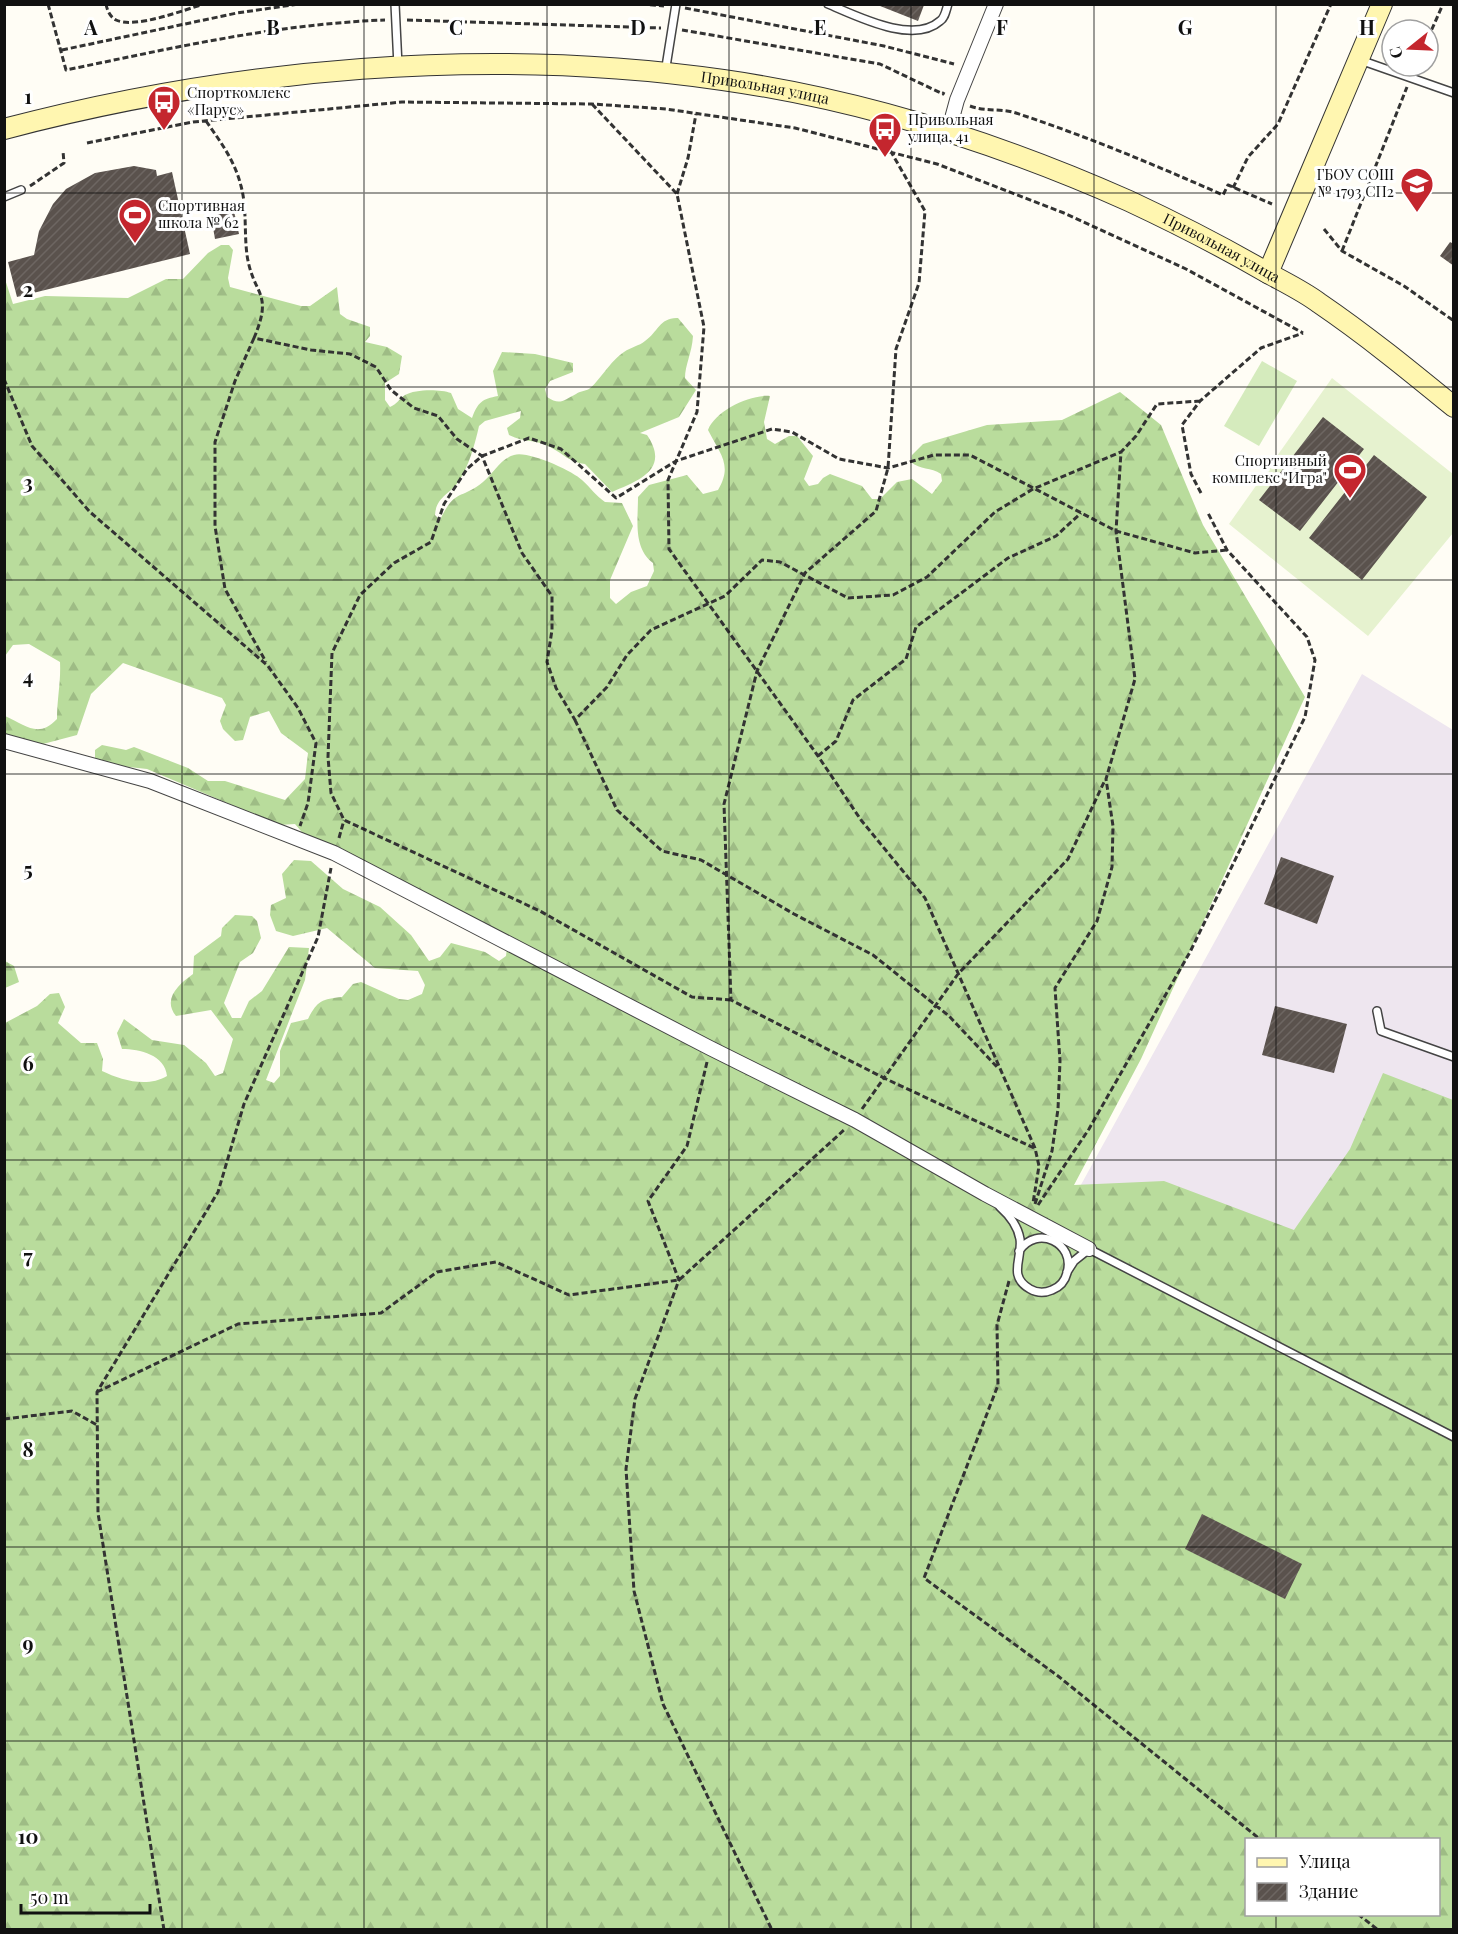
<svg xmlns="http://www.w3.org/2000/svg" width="1458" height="1934" viewBox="0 0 1458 1934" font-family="'Playfair Display',serif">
	<defs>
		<pattern id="forest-firs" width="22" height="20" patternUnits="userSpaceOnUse" patternTransform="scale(1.5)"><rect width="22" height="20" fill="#b9dc9c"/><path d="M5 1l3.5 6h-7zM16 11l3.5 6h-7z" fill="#9ebc85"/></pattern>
		<pattern id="building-hatch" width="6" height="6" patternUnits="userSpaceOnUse" patternTransform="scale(1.5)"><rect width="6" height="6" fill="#5a524d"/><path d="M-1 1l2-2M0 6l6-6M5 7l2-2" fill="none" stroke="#6d6662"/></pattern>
	</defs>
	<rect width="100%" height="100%" fill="#fffdf5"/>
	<!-- industrial -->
	<path fill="#eee6ef" d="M 1362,674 L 1453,730 L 1453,1929 L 1438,1914 L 1438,1840 L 1077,1192 Z"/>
	<!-- grass -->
	<path fill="#d5ebbd" d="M 1262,361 L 1297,381 L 1259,446 L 1224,426 Z"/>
	<!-- forest -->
	<path fill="url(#forest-firs)" fill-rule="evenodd" d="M 221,245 L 229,245 L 233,250 L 228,278 L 230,287 L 301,306 L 310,306 L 337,287 L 340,314 L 347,319 L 370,327 L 370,336 L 365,342 L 387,347 L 402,356 L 399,374 L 385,383 L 385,400 L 390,407 C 397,404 399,399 405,395 C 415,389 440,389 451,393 L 458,409 L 472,418 C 478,402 482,399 498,396 L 493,371 L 502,352 L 535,354 L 573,363 L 573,372 L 550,381 L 545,389 L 547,397 C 560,406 564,400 576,394 C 580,391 585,391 589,389 C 597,384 611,360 624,352 C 631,347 639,346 645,341 C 658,332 660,317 678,318 L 693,336 C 692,353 685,365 685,378 L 696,390 L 679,417 L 640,433 L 647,435 C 670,469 640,480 612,492 L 585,464 C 571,463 562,453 550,447 C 536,439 525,443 509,435 L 507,428 L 520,418 L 521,411 L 485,421 L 479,426 C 475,444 469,466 459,481 C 450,494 436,497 435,515 L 440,520 C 455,488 461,500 483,482 C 494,473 500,459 514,455 C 527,450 573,471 582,480 C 590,487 596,496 605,502 L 622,503 L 633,526 L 610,580 L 610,598 L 616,604 L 631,592 L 647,586 L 654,571 L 653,563 C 633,548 638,520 638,497 L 649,485 L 687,475 L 703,494 L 718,490 C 733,465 720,454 708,430 C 715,411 750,394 770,396 L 764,422 L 767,439 L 775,444 L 789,436 L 797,436 L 813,456 L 804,479 L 809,486 L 818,484 L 823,478 L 830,474 L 862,486 L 872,499 L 880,499 L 897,482 L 912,479 L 932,494 L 942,481 L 941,474 C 931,467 920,470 911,462 L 912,455 L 923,444 L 987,425 L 1062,420 L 1120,392 L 1161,425 L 1203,525 L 1305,697 L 1141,1059 L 1074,1185 L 1164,1181 L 1294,1230 L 1350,1149 L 1383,1073 L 1453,1100 L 1453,1929 L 5,1929 L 5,1023 L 37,1006 L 50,994 L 59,993 L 65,1007 L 58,1023 L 81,1043 L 97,1043 L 103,1059 L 102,1071 C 121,1080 147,1088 167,1076 C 165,1055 140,1049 122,1049 L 117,1033 L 124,1019 L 152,1040 L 184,1045 L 206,1063 L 215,1076 L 223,1073 L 233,1039 L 211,1010 L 176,1016 C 162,999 179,984 193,974 L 194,956 L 221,936 L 222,928 L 235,915 L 252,916 L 257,921 L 261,938 L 253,953 L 240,962 L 224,1003 L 232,1018 L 241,1018 L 249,1001 L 262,991 L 289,947 L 309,948 L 305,980 L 266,1080 L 274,1083 L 280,1076 L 280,1051 L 291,1023 L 308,1019 C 317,1001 322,999 342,997 L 353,984 L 361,982 L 399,999 L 408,1000 L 422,994 L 425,985 L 418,971 L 375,968 L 327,928 L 293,936 L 276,931 L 270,915 L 271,905 L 286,898 L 282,874 L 294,860 L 311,861 L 343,889 L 380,907 L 411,935 L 429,961 L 440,957 L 451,943 L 485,952 L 499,961 L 506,956 L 507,948 L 306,837 L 295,824 L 279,825 L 147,769 L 102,764 L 95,759 L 95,750 L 102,745 L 126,750 L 134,747 L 188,768 L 208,781 L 225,781 L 285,800 L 305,779 L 308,753 L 281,733 L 269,711 L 250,717 L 243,740 L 235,741 L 223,729 L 220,721 L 226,705 L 222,698 L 123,663 L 91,694 L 77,735 L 43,744 L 5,734 L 5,716 C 26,725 38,739 57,719 C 57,699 61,682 60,662 L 29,644 L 13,645 L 5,656 L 4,276 L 13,304 L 45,296 L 128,298 L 166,279 L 183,279 L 208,253 ZM 1246,1840 L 1438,1840 L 1438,1914 L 1246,1914 Z
		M 5,961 L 14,966 L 19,982 L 5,988 Z"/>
	<!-- pitch -->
	<path fill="#e6f2cf" d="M 1332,378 L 1453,474 L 1453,533 L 1368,636 L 1229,524 Z"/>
	<!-- building -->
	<path fill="url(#building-hatch)" d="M 875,4 L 922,4 L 924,5 L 918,21 Z
		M 134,166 L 156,170 L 157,176 L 172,172 L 190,254 L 17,297 L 8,262 L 34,255 L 39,231 L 53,204 L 66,189 L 95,173 Z
		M 234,211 L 239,234 L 215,239 L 211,216 Z
		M 1450,242 L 1454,244 L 1454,266 L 1440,256 Z
		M 1323,417 L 1364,449 L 1300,531 L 1259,500 Z
		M 1374,455 L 1427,497 L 1362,580 L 1309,538 Z
		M 1281,857 L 1334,876 L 1317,924 L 1264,904 Z
		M 1275,1006 L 1347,1024 L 1334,1073 L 1262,1055 Z
		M 1202,1514 L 1302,1564 L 1285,1599 L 1185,1549 Z"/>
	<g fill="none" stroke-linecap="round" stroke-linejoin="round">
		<defs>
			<path id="lane" d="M 395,4 L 398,66
				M 828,4 C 857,16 913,45 940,21 C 945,18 946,10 948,4
				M 1360,60 L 1454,93
				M 665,73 L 676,4
				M 4,197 L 21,190
				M 1377,1011 L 1381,1031 L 1454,1057
				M 1000,1207 C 1009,1215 1018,1227 1020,1239 C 1023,1258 1007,1276 1030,1289 C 1037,1293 1045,1293 1052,1290 C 1060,1287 1065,1281 1067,1273 C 1076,1243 1037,1224 1019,1251
				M 1067,1272 L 1074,1261 L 1089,1249 L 1454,1437"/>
			<path id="street" d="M 948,133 L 957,100 L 996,4
				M 4,741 L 150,781 L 334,853 L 710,1048 L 855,1120 L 985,1194 L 1089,1249"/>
			<g id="secondary">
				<path id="s1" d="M 4,129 C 235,68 487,46 723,80 C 863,100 1001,144 1129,201 C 1176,223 1221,246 1266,272 C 1284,282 1303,291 1319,303 C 1366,335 1410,371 1454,407"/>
				<path d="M 1268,273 L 1382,4"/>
			</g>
		</defs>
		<!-- lane casing -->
		<use href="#lane" stroke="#444" stroke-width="10"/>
		<!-- street casing -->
		<use href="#street" stroke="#444" stroke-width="16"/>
		<!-- secondary casing -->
		<use href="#secondary" stroke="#333" stroke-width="22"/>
		<!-- path -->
		<path stroke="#333" stroke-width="3" stroke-dasharray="6 3" stroke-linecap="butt" d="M 48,4 L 66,70 C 173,48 276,24 385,20
			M 106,4 C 107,10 110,17 116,20 C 135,29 184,10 204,4
			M 641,4 L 664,6
			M 685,8 L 884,46 L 954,64
			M 407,20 L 661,28
			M 682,30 L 880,64 L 943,94 L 944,92
			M 1428,38 L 1443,4
			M 62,50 L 237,13 L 299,4
			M 592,104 L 677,194 L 704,327 L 697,412 L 668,480 L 669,549 L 818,756 L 861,820 L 925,898 L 1035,1148 L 1039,1166 L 1033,1203
			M 970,106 C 986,112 1001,108 1016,113 C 1086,136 1155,165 1223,195 L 1228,185 L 1272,204
			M 206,121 C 220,141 235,161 241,186 C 247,208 244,232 247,255 C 253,296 274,291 254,338 L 311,350 L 350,354 L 376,367 L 391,390 L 414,408 L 438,416 L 457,439 L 482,456 L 522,553 L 552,596 L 552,630 L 547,662 L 556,688 L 575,720 L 607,687 L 627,655 L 651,630 L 725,596 L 762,560 L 780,562 L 848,598 L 893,595 L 927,577 L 995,512 L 1033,489 L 1121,452
			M 87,143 L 193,122 L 402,102 L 592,104 L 666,109 L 795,128 L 937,164 L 1064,213 L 1186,269 L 1303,333
			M 30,186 L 64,163 L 63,151
			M 1233,188 L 1248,157 L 1278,124 L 1331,4
			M 677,194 L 688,158 L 696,114
			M 1324,229 L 1342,251 L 1404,286 L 1454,321
			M 1342,251 L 1407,87
			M 254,338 L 235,381 L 215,442 L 215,526 L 225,589 L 266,662
			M 4,379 L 32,446 L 90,512 L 268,666 L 298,708 L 316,743 L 308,803 L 300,826
			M 1201,493 L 1191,474 L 1182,425 L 1200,401 L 1261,348 L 1303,333
			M 575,720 L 617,810 L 662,851 L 701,860 L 794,914 L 873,955 L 949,1016 L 998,1068
			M 818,756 L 836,741 L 853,700 L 906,659 L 916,627 L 1008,558 L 1056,536 L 1081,513
			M 339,838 L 344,820
			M 731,1000 L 692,997 L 540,911 L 344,820 L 331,793 L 328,757 L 332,653 L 360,595 L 394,563 L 431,542 L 444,504 L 467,469 L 482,456 L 529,438 L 561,449 L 616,498 L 676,461 L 772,429 L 792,432 L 839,459 L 888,468 L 934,455 L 970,455 L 1116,531 L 1195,553 L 1227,550
			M 707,1062 L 687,1146 L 648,1201 L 679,1280 L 635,1399 L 626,1469 L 634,1591 L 663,1704 L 772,1930
			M 862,1109 L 884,1078 L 731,1000 L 724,804 L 757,671 L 805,573 L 876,511 L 888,468 L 896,349 L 919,283 L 925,211 L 890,150
			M 1034,1148 L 884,1078 L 958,974 L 1068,859 L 1105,780
			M 1035,1204 L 1052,1151 L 1058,1109 L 1060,1061 L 1055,988 L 1097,921 L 1112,867 L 1113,826 L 1106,779 L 1135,679 L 1116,531 L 1121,452 L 1136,436 L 1157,404 L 1200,401
			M 1038,1205 L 1089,1129 L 1190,952 L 1305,717 L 1315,660 L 1307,637 L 1227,550 L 1208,513
			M 1009,1281 L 997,1325 L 998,1385 L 924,1578 L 1058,1676 L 1261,1840
			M 97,1392 L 238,1324 L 381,1313 L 437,1272 L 496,1262 L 569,1295 L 679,1280 L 844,1130
			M 4,1419 L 72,1411 L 97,1425
			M 1358,1914 L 1378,1930
			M 164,1930 L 98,1513 L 97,1392 L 218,1192 L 244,1104 L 318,937 L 331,868"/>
		<!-- lane -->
		<use href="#lane" stroke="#fff" stroke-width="7"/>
		<!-- street -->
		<use href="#street" stroke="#fff" stroke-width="14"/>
		<!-- secondary -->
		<use href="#secondary" stroke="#fff6b0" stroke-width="20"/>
	</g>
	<!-- grid -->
	<path fill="none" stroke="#111" stroke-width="1.5" stroke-opacity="0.55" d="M 182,4 L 182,1930M 364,4 L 364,1930M 547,4 L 547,1930M 729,4 L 729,1930M 911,4 L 911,1930M 1094,4 L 1094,1930M 1276,4 L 1276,1840M 4,193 L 1454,193M 4,387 L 1454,387M 4,580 L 1454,580M 4,774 L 1454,774M 4,967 L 1454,967M 4,1160 L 1454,1160M 4,1354 L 1454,1354M 4,1547 L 1454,1547M 4,1741 L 1454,1741M 1276,1914 L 1276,1930"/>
	<!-- icons -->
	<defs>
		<symbol id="bus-pin" viewBox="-11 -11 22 30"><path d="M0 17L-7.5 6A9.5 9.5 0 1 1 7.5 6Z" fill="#c4262e" stroke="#fff"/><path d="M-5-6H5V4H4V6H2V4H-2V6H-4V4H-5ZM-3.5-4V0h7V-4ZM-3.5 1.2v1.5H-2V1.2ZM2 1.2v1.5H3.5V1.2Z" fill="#fff"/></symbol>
		<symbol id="school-pin" viewBox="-11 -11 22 30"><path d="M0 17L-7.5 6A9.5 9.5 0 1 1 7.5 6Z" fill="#c4262e" stroke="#fff"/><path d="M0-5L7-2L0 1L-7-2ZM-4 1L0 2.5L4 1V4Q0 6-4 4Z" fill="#fff"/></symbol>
		<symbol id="stadium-pin" viewBox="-11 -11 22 30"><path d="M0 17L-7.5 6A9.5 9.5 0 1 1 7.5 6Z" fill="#c4262e" stroke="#fff"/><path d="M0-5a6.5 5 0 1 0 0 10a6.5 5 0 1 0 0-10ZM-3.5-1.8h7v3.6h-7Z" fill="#fff"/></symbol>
	</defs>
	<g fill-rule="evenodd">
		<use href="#bus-pin" x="145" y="83" width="38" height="52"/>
		<use href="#bus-pin" x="866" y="110" width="38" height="52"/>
		<use href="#school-pin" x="1398" y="165" width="38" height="52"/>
		<use href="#stadium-pin" x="116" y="196" width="38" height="52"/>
		<use href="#stadium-pin" x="1331" y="451" width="38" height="52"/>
	</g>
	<g text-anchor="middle" stroke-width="6" stroke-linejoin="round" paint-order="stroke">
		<!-- street labels -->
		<g font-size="15" fill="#111" stroke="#fff">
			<text dy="5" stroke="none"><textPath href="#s1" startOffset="768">Привольная улица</textPath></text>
			<text dy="5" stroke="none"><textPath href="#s1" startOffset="1254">Привольная улица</textPath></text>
		</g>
		<!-- poi labels -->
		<g font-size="15" fill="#111" stroke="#fff" text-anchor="start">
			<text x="187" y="98">Спорткомлекс<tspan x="187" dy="17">«Парус»</tspan></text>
			<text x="908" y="125">Привольная<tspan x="908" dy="17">улица, 41</tspan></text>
			<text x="1394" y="180" text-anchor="end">ГБОУ СОШ<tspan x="1394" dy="17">№ 1793 СП2</tspan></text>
			<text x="158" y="211">Спортивная<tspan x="158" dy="17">школа № 62</tspan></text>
			<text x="1327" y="466" text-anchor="end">Спортивный<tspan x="1327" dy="17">комплекс "Игра"</tspan></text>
		</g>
	</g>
	<g font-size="20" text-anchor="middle" font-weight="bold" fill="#111" stroke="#fff" stroke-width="6" stroke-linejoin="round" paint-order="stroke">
		<text x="91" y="35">A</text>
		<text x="273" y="35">B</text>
		<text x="456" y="35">C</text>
		<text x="638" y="35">D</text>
		<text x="820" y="35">E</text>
		<text x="1002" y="35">F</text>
		<text x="1185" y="35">G</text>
		<text x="1367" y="35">H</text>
		<text x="28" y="104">1</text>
		<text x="28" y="297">2</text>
		<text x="28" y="490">3</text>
		<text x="28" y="684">4</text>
		<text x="28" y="877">5</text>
		<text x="28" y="1071">6</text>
		<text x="28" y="1264">7</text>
		<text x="28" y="1457">8</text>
		<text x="28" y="1651">9</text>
		<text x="28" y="1844">10</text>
	</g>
	<!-- border -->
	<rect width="1458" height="1934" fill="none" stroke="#111111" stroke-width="12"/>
	<!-- legend -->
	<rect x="1245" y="1838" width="195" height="78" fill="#ffffff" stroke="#a0a0a0" stroke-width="1.5"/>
	<rect x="1257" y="1858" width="30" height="9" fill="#fff6b0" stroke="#a0a0a0" stroke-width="1.5"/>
	<text x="1299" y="1868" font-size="18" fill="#111111">Улица</text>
	<rect x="1257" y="1883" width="30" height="18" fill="url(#building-hatch)" stroke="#a0a0a0" stroke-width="1.5"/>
	<text x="1299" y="1898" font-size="18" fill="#111111">Здание</text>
	<!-- north arrow -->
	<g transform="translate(1410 48) rotate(252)"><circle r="28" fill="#ffffff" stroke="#a0a0a0" stroke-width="1.5"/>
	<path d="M0-4.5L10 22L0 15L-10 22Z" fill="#c4262e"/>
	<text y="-9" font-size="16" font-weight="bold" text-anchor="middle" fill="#111111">С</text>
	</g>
	<!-- scale -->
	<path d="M21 1904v9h129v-9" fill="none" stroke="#111111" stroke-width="3"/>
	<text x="30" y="1904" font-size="18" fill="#111111" stroke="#ffffff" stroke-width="4.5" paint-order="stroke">50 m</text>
</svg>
